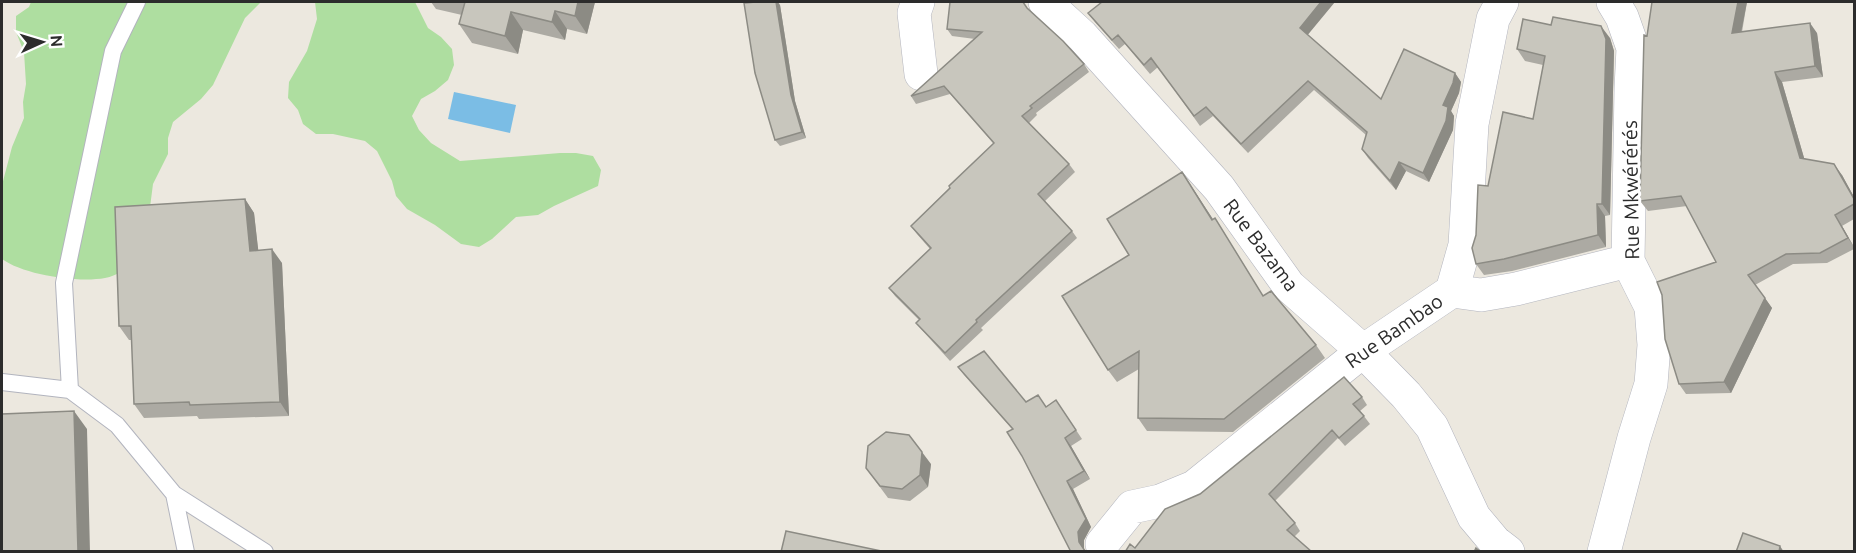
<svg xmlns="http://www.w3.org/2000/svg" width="1856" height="553" viewBox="0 0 1856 553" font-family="Ubuntu,sans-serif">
	<rect width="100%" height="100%" fill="#ece8df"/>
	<!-- green -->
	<path fill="#aedea0" d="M 31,2 L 261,2 L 245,18 L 213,85 L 201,99 L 173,122 L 168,138 L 168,154 L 153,184 L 149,215 L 123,271 C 117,274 111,277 105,278 C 78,283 24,275 2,259 L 2,185 L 12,147 L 24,118 L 23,102 L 26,84 L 24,52 L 16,32 L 16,16 L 29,7 Z
		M 315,2 L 415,2 L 428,28 L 441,37 L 452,49 L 454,65 L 448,80 L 435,91 L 421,99 L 412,116 L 419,130 L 431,143 L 460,161 L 560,153 L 576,153 L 593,156 L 601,170 L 598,186 L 554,206 L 538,215 L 516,217 L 492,239 L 479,247 L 461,244 L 435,225 L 407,209 L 396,196 L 392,181 L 377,151 L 365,141 L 333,134 L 316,134 L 303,124 L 298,110 L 288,98 L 289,82 L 307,51 L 317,19 Z"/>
	<!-- water -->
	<path fill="#7bbde5" d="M 454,92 L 516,105 L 510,133 L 448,119 Z"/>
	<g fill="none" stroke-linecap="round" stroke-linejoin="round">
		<defs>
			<path id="service" d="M 2,382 L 70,390 L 117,425 L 174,494 L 265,552
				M 70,390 L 64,283 L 113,51 L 137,2
				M 174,494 L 186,552"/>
			<path id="minor" d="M 918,2 L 914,13 L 921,74
				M 1045,2 L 1082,36 L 1219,188 L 1289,286 L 1363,351 L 1406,395 L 1432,427 L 1474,517 L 1495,542 L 1508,552
				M 1452,291 L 1481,295 L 1516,289 L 1628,261
				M 1102,544 L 1132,507 L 1160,501 L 1194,487 L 1363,351 L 1452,291 L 1465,245 L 1472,124 L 1493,19 L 1502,2
				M 1604,552 L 1634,438 L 1651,384 L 1654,345 L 1651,307 L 1628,261 L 1631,88 L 1633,48 L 1622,17 L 1613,2"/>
		</defs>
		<!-- service casing -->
		<use href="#service" stroke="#b2b4be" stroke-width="18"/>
		<!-- minor casing -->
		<use href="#minor" stroke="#b2b4be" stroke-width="34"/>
		<!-- service -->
		<use href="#service" stroke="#fff" stroke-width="16"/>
		<!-- minor -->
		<use href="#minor" stroke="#fff" stroke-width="33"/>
	</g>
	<!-- wall -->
	<path fill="#acaaa3" d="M 431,2 L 595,2 L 587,34 L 567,29 L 565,40 L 523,30 L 518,54 L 472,43 L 459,24 L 462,15 L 436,9 Z
		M 1652,2 L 1747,2 L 1742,32 L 1817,33 L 1823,77 L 1782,82 L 1804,158 L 1842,175 L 1854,197 L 1854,219 L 1842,226 L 1854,247 L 1854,249 L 1827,263 L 1793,264 L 1755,285 L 1772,308 L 1731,393 L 1686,394 L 1679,384 L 1716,262 L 1687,206 L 1648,211 L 1640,201 L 1647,36 Z
		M 780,5 L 795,101 L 806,138 L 780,146 L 775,140 Z
		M 1028,9 L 1084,64 L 1089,72 L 1036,113 L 1037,115 L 1029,123 L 1069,164 L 1075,172 L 1045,201 L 1072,231 L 1077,238 L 981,328 L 983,330 L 950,361 L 922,330 L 916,323 L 919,320 L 895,296 L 889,288 L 930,249 L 917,234 L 911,226 L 994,144 L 950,94 L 916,104 L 911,96 L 975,39 L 952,36 L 947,29 Z
		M 1088,13 L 1308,35 L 1381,99 L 1455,73 L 1461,82 L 1459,93 L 1451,111 L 1454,116 L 1453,130 L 1429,182 L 1406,171 L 1396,190 L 1368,158 L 1362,149 L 1366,135 L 1314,90 L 1248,153 L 1213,116 L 1200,126 L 1158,67 L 1150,74 L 1125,44 L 1119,49 L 1095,22 Z
		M 1610,38 L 1614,51 L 1610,215 L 1605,216 L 1606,247 L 1512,271 L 1484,275 L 1476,264 L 1488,186 L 1533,119 L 1543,65 L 1525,61 L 1517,49 Z
		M 1182,172 L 1213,219 L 1215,218 L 1263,296 L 1316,345 L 1325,358 L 1233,432 L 1147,431 L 1138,418 L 1139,369 L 1117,382 L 1108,370 L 1129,255 Z
		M 245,199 L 254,213 L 258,250 L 282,263 L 289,416 L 199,419 L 197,416 L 144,418 L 134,404 L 132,340 L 129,340 L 119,326 Z
		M 958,367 L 1026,402 L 1046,407 L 1056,400 L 1082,439 L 1071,446 L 1090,479 L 1073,489 L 1091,527 L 1084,540 L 1071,552 L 1012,429 L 964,375 Z
		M 1362,397 L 1367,405 L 1360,411 L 1370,424 L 1345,446 L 1338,438 L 1275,501 L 1295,523 L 1300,531 L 1295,536 L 1135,548 L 1200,494 Z
		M 931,464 L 928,487 L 910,501 L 888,498 L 866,468 Z"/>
	<!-- shaded-wall -->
	<path fill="#8c8b84" d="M 578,2 L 595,2 L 587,34 L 575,16 Z
		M 776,2 L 778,2 L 780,5 L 795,101 L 806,138 L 802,132 L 791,95 Z
		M 1321,2 L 1335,2 L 1306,37 L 1300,28 Z
		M 1738,2 L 1747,2 L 1739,43 L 1732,33 Z
		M 555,11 L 567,29 L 565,40 L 552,22 Z
		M 511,12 L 523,30 L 518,54 L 505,36 Z
		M 1810,23 L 1817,33 L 1823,77 L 1815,66 Z
		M 1601,26 L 1610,38 L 1614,51 L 1610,215 L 1602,204 Z
		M 1775,72 L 1782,82 L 1807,168 L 1800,158 Z
		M 1455,73 L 1461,82 L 1459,93 L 1451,111 L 1454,116 L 1453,130 L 1429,182 L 1423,173 L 1443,105 Z
		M 1399,162 L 1406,171 L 1396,190 L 1390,181 Z
		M 1834,164 L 1842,175 L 1854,197 L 1854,199 Z
		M 1182,172 L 1190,184 L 1221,232 L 1212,220 Z
		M 245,199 L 254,213 L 260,265 L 250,251 Z
		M 1597,204 L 1605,216 L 1606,247 L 1598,235 Z
		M 1835,215 L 1842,226 L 1854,247 L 1848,238 Z
		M 272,249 L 282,263 L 289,416 L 280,402 Z
		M 1765,298 L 1772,308 L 1731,393 L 1724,382 Z
		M 74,411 L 87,429 L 90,552 L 78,552 Z
		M 1065,438 L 1071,446 L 1090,479 L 1084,471 Z
		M 922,452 L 931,464 L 928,487 L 920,475 Z
		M 1067,481 L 1073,489 L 1091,527 L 1084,540 L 1084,550 L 1079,542 Z
		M 1780,546 L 1784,552 L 1779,552 Z"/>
	<!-- building -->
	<path fill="#c8c6bd" stroke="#8c8b84" stroke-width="1.5" d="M 465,2 L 578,2 L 575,16 L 555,11 L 552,22 L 511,12 L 505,36 L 459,24 Z
		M 756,2 L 776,2 L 791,95 L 802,132 L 775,140 L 755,73 L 744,3 Z
		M 950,2 L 1023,2 L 1027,8 L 1063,41 L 1084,64 L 1030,106 L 1032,108 L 1022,116 L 1069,164 L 1038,194 L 1072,231 L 976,320 L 977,322 L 945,353 L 916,323 L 920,319 L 889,288 L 931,248 L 911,226 L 950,188 L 949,186 L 994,143 L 944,86 L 911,96 L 982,32 L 947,29 Z
		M 1102,2 L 1321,2 L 1300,28 L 1381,99 L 1404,49 L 1455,73 L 1453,83 L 1443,105 L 1448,107 L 1446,121 L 1423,173 L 1399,162 L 1390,181 L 1362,149 L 1367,132 L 1308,81 L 1241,144 L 1206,107 L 1194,116 L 1151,58 L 1144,65 L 1118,35 L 1112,40 L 1088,13 Z
		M 1652,2 L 1738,2 L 1732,33 L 1810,23 L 1815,66 L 1775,72 L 1800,158 L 1834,164 L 1854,199 L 1854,204 L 1835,215 L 1848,238 L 1820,253 L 1786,254 L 1748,275 L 1765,298 L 1724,382 L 1679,384 L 1665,339 L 1662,295 L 1657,282 L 1716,262 L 1681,196 L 1640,201 L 1644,35 L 1647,36 Z
		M 1553,17 L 1601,26 L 1606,39 L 1602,204 L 1597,204 L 1598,235 L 1504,259 L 1476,264 L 1472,248 L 1476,235 L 1478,185 L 1488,186 L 1503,112 L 1533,119 L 1545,56 L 1517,49 L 1523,19 L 1551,25 Z
		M 1182,172 L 1212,220 L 1215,218 L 1263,296 L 1271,291 L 1316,345 L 1224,419 L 1138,418 L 1139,351 L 1108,370 L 1062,296 L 1129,255 L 1107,219 Z
		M 245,199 L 250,251 L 272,249 L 280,402 L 190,405 L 189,402 L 134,404 L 131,326 L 119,326 L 115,207 Z
		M 984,351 L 1026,402 L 1038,395 L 1046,407 L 1056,400 L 1076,430 L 1065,438 L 1084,471 L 1067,481 L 1086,519 L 1078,532 L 1079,542 L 1085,551 L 1087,552 L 1071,552 L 1022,456 L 1007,432 L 1013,429 L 958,367 Z
		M 1344,377 L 1362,397 L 1353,404 L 1364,416 L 1339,438 L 1332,430 L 1269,494 L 1295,523 L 1287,530 L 1312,552 L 1125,552 L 1130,544 L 1135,548 L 1165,509 L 1200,494 Z
		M 74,411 L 78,552 L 2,552 L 2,414 Z
		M 886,432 L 909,435 L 922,452 L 920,475 L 902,489 L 880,486 L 866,468 L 868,446 Z
		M 786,531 L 886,552 L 781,552 Z
		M 1743,533 L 1780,546 L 1779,552 L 1736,552 Z
		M 1476,548 L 1481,552 L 1474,552 Z"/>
	<g text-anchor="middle" stroke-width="6" stroke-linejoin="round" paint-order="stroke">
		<!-- street labels -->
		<g font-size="20" fill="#2c2c2c" stroke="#fff">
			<text transform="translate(1631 190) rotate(-91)" y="7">Rue Mkwérérés</text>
			<text transform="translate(1261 245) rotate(53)" y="7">Rue Bazama</text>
			<text transform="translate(1394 331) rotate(-35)" y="7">Rue Bambao</text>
		</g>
	</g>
	<!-- border -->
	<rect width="1856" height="553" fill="none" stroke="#2c2c2c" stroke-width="6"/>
	<!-- north arrow -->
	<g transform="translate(42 42) rotate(86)" stroke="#ffffff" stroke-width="4.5" paint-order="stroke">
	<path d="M0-4.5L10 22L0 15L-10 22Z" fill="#2c2c2c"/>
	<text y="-9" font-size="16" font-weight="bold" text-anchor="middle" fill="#2c2c2c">N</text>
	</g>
</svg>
